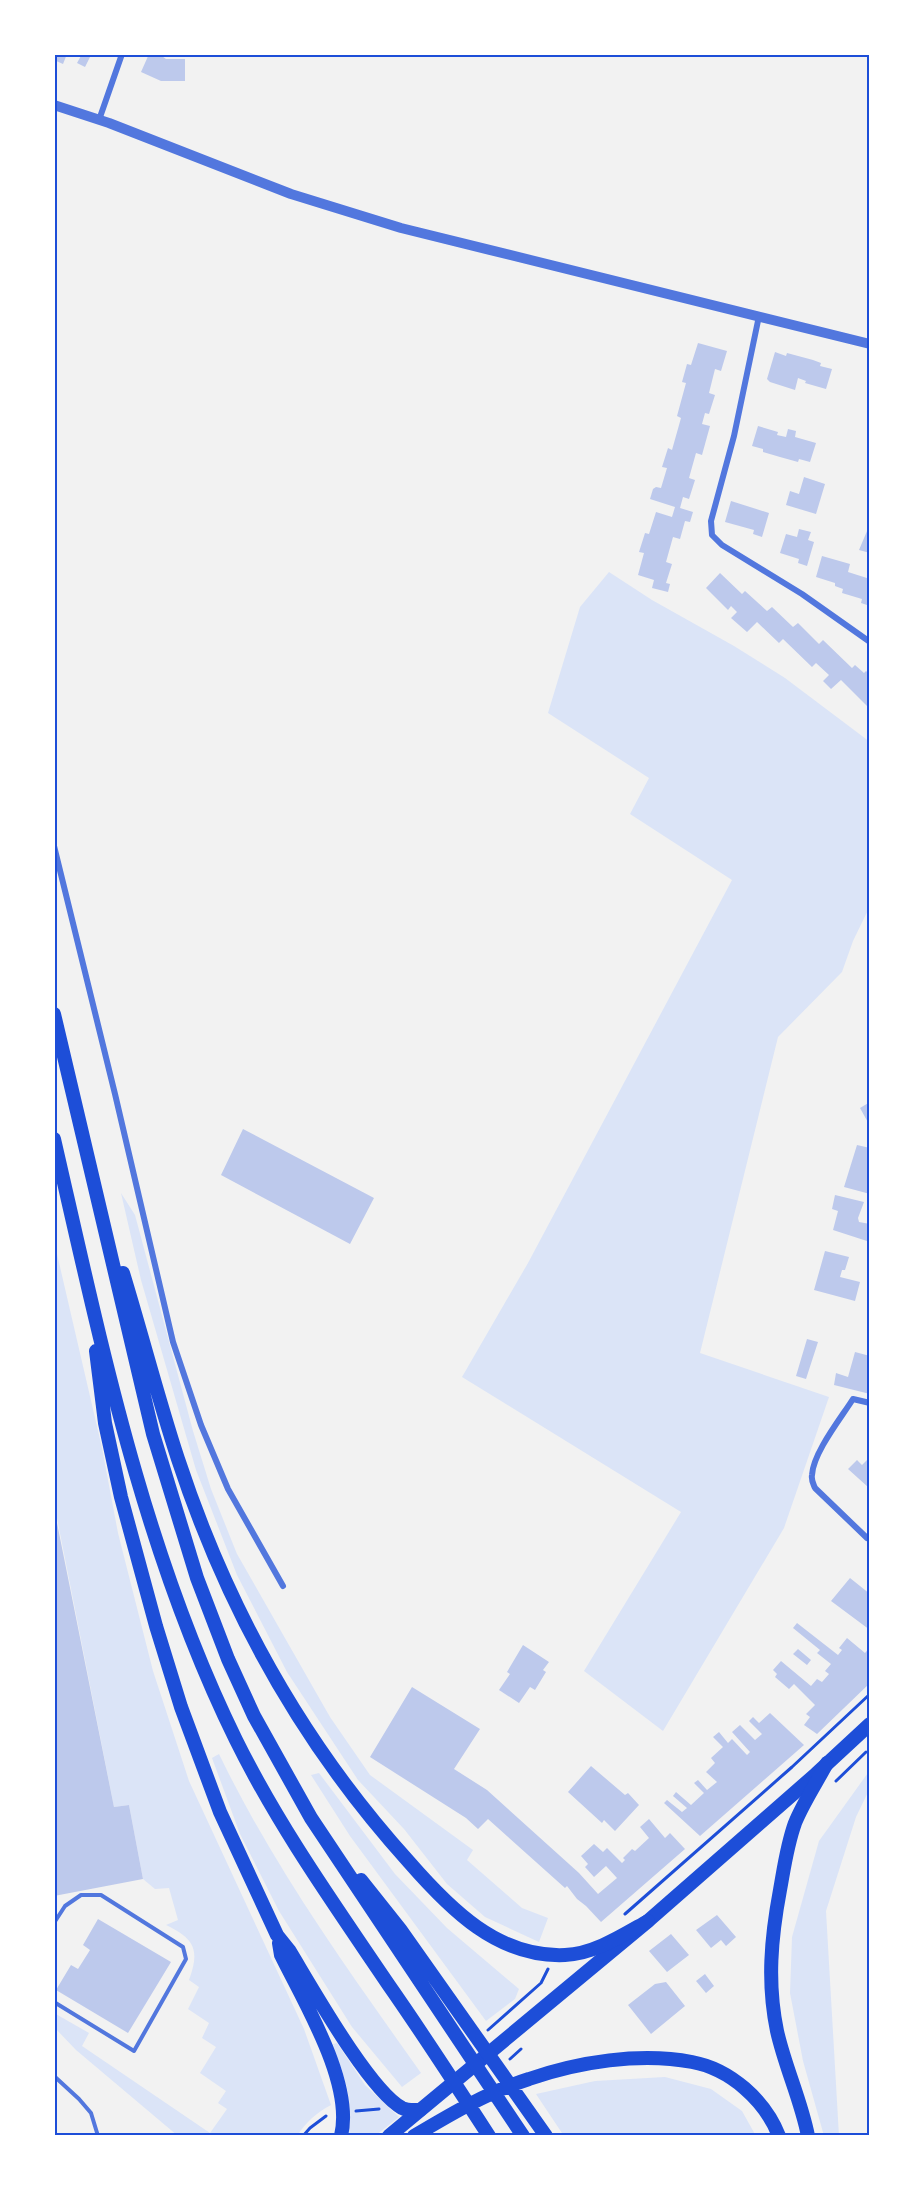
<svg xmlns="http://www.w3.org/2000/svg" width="924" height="2190" viewBox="0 0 924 2190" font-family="'DM Sans',sans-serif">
	<rect width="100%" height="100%" fill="#f2f2f2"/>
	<!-- green -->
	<path fill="#dbe4f7" d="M 609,572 L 652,600 L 734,646 L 785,678 L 870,742 L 870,906 L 853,941 L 842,972 L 778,1037 L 700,1353 L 829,1397 L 784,1528 L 663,1731 L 584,1671 L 681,1512 L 462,1377 L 528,1263 L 732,880 L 630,814 L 649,778 L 548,713 L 580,607 Z
		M 121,1193 L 135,1215 L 193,1431 L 211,1489 L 237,1554 L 330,1717 L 370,1775 L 473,1850 L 467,1860 L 522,1908 L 548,1918 L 539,1942 L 485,1917 L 447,1884 L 404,1829 L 358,1780 L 287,1672 L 237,1575 L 196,1470 L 141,1280 Z
		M 54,1241 L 102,1448 L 118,1533 L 153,1671 L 189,1781 L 304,2029 L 331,2105 C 316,2113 306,2122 297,2136 L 178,2136 L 76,2050 L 54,2027 L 54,2013 L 89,2033 L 82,2046 L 210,2133 L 227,2109 L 218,2103 L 226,2091 L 200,2073 L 216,2047 L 202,2038 L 209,2023 L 188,2009 L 199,1987 L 189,1980 C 200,1950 195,1939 166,1925 L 178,1920 L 169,1888 L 155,1889 L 143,1879 L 129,1805 L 114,1807 L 54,1503 Z
		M 219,1754 C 274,1868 348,1970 421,2073 L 402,2087 L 352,2027 L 279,1911 L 240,1834 L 212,1758 Z
		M 870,1770 L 870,1788 L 856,1817 L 826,1911 L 839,2136 L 824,2136 L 803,2061 L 790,1993 L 792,1937 L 819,1841 Z
		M 319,1773 L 395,1874 L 447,1928 L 519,1989 L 515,1999 L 486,2021 L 350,1836 L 311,1775 Z
		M 337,2043 L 365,2085 L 399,2117 L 375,2136 L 348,2136 C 355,2101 344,2077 333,2044 Z
		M 665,2077 L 711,2089 L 742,2111 L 756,2136 L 564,2136 L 536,2094 L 595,2081 Z"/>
	<!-- building -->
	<path fill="#bdc9ec" d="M 54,54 L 67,54 L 63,64 L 54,60 Z
		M 82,54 L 90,57 L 85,67 L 77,63 Z
		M 149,54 L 159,54 L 166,59 L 185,59 L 185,81 L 161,81 L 141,72 Z
		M 698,343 L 727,351 L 721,371 L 715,369 L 709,393 L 715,395 L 709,414 L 705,413 L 702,424 L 710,426 L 702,455 L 696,453 L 689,478 L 695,480 L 689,499 L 683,497 L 680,508 L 693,512 L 690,522 L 685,521 L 680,539 L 673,537 L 666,562 L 672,564 L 666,583 L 670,584 L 668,592 L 652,588 L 654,580 L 638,575 L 644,553 L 639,552 L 645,533 L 649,534 L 656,512 L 672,517 L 675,507 L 650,499 L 653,489 L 656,487 L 661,488 L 667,468 L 662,467 L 668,448 L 672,450 L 681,418 L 677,416 L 686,383 L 682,382 L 687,364 L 691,365 Z
		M 775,352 L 786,356 L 787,353 L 813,360 L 821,363 L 820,366 L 832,369 L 826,389 L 805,383 L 806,381 L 798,378 L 795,390 L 770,382 L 767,379 Z
		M 758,426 L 778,432 L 777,435 L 786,437 L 788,429 L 796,431 L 795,437 L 816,443 L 810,462 L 799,459 L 798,462 L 780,457 L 763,452 L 763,449 L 752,446 Z
		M 804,477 L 825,484 L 816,514 L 786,505 L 790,491 L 799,494 Z
		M 731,501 L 769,513 L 762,537 L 753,534 L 754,530 L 725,522 Z
		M 870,524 L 870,553 L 859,550 Z
		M 799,529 L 811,532 L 808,540 L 814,542 L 807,566 L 798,563 L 799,559 L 780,553 L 786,534 L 797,537 Z
		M 822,556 L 850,564 L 848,572 L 870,579 L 870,606 L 861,603 L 862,599 L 842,593 L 843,589 L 835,586 L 835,583 L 816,577 Z
		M 720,573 L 742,594 L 745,591 L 767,611 L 772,607 L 793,627 L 798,623 L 819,644 L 823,640 L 852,668 L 855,665 L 864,673 L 866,671 L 870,674 L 870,709 L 841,680 L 831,689 L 823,681 L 829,675 L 816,663 L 812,667 L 783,639 L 779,643 L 757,622 L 747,632 L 731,618 L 737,612 L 731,606 L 728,610 L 706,588 Z
		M 870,1102 L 870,1126 L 860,1108 Z
		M 243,1129 L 374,1198 L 350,1244 L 221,1175 Z
		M 857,1145 L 870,1148 L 870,1194 L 844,1187 Z
		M 835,1195 L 864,1202 L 858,1218 L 859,1222 L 870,1224 L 870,1242 L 833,1230 L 838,1211 L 832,1209 Z
		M 825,1251 L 849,1257 L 845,1270 L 842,1270 L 840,1277 L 860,1282 L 855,1301 L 814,1290 Z
		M 807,1339 L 818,1342 L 806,1379 L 796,1376 Z
		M 855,1352 L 870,1356 L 870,1394 L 834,1385 L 836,1373 L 848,1377 Z
		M 870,1457 L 870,1485 L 868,1487 L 848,1469 L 857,1460 L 862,1465 Z
		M 54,1508 L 114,1807 L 129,1805 L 143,1879 L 54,1896 Z
		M 850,1578 L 870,1594 L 870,1630 L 831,1601 Z
		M 797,1623 L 838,1655 L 842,1650 L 839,1648 L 847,1638 L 865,1653 L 870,1647 L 870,1683 L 817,1734 L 804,1725 L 810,1717 L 806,1714 L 815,1705 L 794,1684 L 789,1689 L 775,1677 L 777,1674 L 773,1670 L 781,1661 L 811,1686 L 817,1679 L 822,1682 L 829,1674 L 825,1671 L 831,1664 L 817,1653 L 820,1650 L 793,1628 Z
		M 523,1645 L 549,1662 L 543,1670 L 546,1672 L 535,1690 L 530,1687 L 519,1703 L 499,1690 L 510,1674 L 507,1672 Z
		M 798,1649 L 811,1660 L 807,1665 L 793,1654 Z
		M 412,1687 L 480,1729 L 454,1769 L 487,1790 L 579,1873 L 598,1894 L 617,1878 L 606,1866 L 594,1877 L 585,1867 L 588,1864 L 581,1856 L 594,1844 L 603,1852 L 607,1848 L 622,1863 L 625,1860 L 623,1858 L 632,1849 L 635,1851 L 649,1838 L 640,1827 L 649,1819 L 665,1838 L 670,1833 L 685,1849 L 601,1922 L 586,1906 L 577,1899 L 567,1886 L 565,1888 L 488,1819 L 478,1829 L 466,1818 L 370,1757 Z
		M 770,1713 L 804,1745 L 700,1836 L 664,1803 L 667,1800 L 682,1812 L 687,1808 L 673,1796 L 676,1792 L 691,1805 L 704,1793 L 694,1783 L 698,1780 L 707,1790 L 717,1782 L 706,1772 L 715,1763 L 711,1758 L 723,1747 L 713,1737 L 719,1732 L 728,1743 L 732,1739 L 747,1755 L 750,1752 L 732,1732 L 740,1725 L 755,1740 L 762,1734 L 749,1721 L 753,1717 L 759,1723 Z
		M 591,1766 L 625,1795 L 628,1793 L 639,1805 L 615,1831 L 604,1820 L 602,1823 L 568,1792 Z
		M 717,1915 L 736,1937 L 726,1946 L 721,1940 L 711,1948 L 696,1930 Z
		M 98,1919 L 171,1962 L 128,2033 L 56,1990 L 71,1965 L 78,1969 L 90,1950 L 83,1945 Z
		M 671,1934 L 689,1955 L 667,1972 L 649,1951 Z
		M 705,1974 L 714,1986 L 706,1993 L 696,1981 Z
		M 666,1982 L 685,2006 L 651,2034 L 628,2005 L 655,1984 Z"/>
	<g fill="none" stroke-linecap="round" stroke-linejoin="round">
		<!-- path -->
		<path stroke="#1d4ed8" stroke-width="3" d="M 836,1781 L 866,1752
			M 625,1914 L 792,1767 L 870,1694
			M 488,2030 L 541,1983 L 548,1969
			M 510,2059 L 521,2049
			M 356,2111 L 379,2109
			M 303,2136 L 310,2128 L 326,2116"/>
		<!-- service -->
		<path stroke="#5277de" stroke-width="4" d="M 54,1923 L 65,1906 L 81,1895 L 101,1895 L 183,1947 L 186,1959 L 134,2051 L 54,2002
			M 54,2076 L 79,2099 L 91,2113 L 98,2136"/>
		<!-- minor -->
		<path stroke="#5277de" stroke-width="6" d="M 99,120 L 122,54
			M 759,316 L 734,436 L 711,521 L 712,535 L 722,545 L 802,594 L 870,642
			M 54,846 L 115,1094 L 173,1342 L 201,1425 L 228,1489 L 283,1586
			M 867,1538 L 815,1488 C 813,1483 811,1480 812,1475 C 813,1453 841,1418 853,1399 L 870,1403"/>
		<!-- tertiary -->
		<path stroke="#5277de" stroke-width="10" d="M 54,105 L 109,123 L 291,194 L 401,228 L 870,344"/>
		<!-- primary -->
		<path stroke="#1d4ed8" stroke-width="14" d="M 389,2136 L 648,1921 L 816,1774 L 870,1724"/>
		<!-- trunk -->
		<path stroke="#1d4ed8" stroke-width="14" d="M 54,1014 L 153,1434 L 197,1578 L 228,1659 L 254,1716 L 311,1818 L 523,2136
			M 54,1139 C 101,1343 143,1551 236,1740 C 279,1827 334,1904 388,1984 C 423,2034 456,2085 489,2136
			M 123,1273 C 142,1335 158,1398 178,1459 C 227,1608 304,1746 409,1862 C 450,1909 498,1958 565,1955 C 594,1954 623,1935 648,1921
			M 96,1351 L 105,1423 L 121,1497 L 156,1626 L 181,1707 L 220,1812 L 277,1935 L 289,1950 C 311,1986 369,2090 402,2108 C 408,2111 414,2110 420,2110
			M 361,1880 L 400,1929 L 546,2136
			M 279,1943 L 281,1955 C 304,2002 354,2083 341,2136
			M 414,2136 C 451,2114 488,2092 529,2079 C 578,2062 640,2052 692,2062 C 730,2069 765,2100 779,2136
			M 808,2136 C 801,2100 785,2067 777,2031 C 767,1983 771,1938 780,1890 C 784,1868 787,1845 795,1823 C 803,1803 817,1782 827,1763"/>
	</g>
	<!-- border -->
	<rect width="924" height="2190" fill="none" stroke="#ffffff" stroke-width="111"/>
	<rect x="56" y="56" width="812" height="2078" fill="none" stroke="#1d4ed8" stroke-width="2"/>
</svg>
